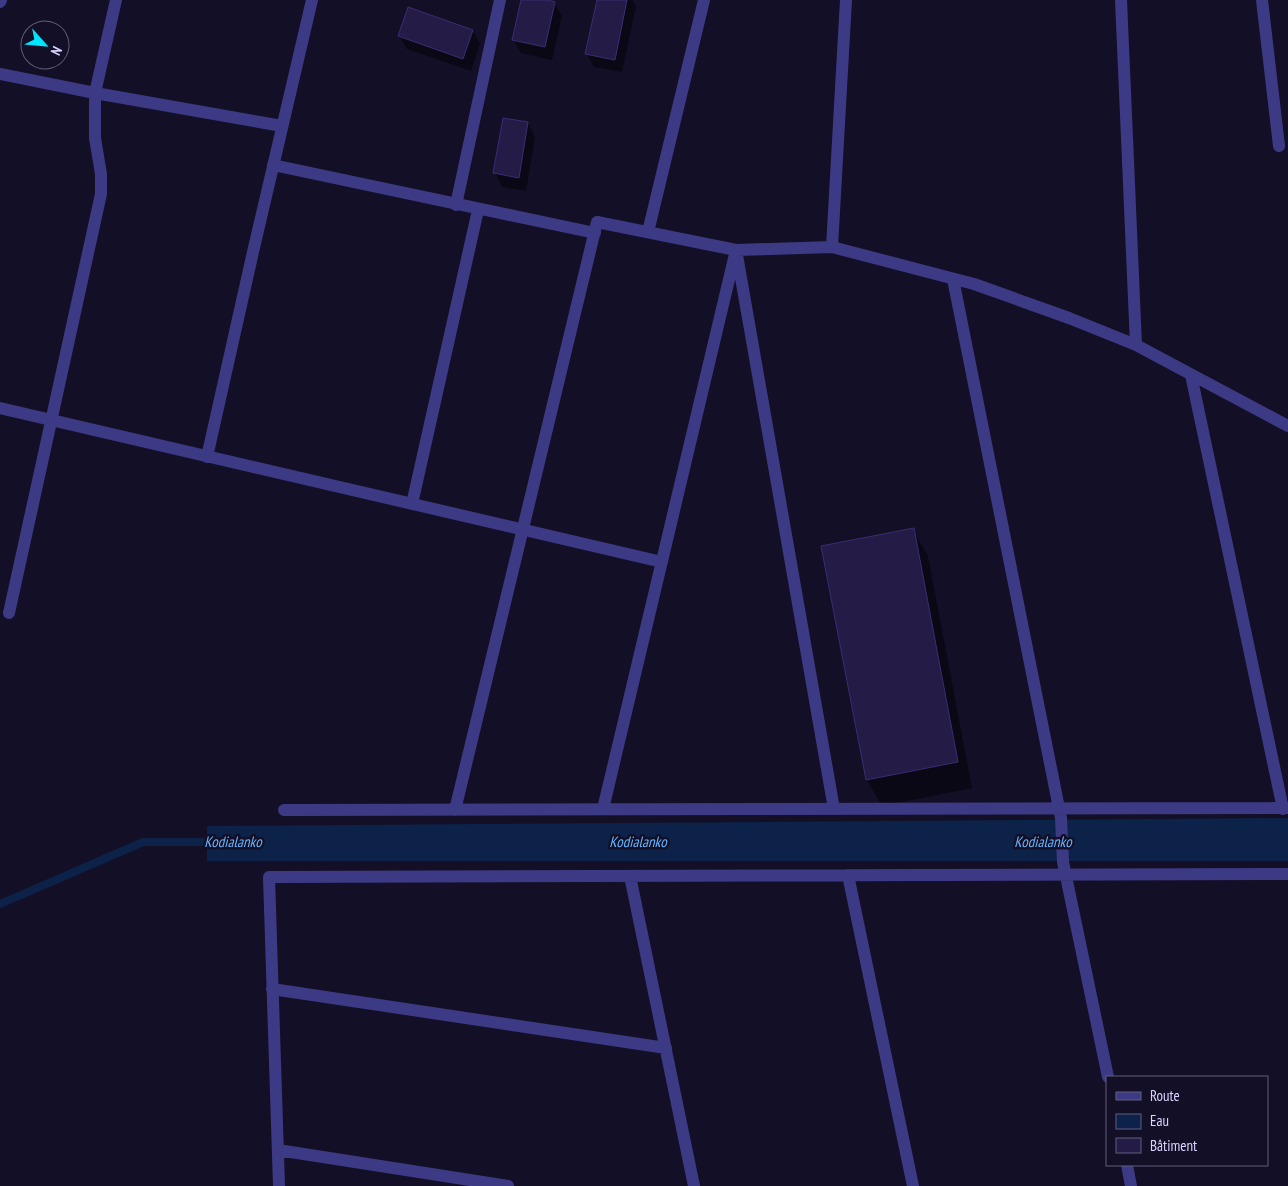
<svg xmlns="http://www.w3.org/2000/svg" width="1288" height="1186" viewBox="0 0 1288 1186" font-family="'PT Sans Narrow',sans-serif">
	<rect width="100%" height="100%" fill="#130f26"/>
	<!-- water -->
	<path fill="#0c2248" d="M 1288,818 L 1288,861 L 207,861 L 207,826 Z"/>
	<!-- shadow -->
	<path fill="#0007" d="M 522,0 L 541,0 L 554,3 L 562,16 L 552,60 L 521,53 L 514,40 Z
		M 598,0 L 632,0 L 636,6 L 622,72 L 594,67 L 587,54 Z
		M 473,31 L 480,44 L 471,71 L 407,49 L 399,36 Z
		M 528,123 L 535,137 L 526,191 L 502,187 L 495,173 Z
		M 913,530 L 928,556 L 972,788 L 882,806 L 867,780 Z"/>
	<g fill="none" stroke-linecap="round" stroke-linejoin="round">
		<!-- stream -->
		<path stroke="#0c2248" stroke-width="8" d="M 0,904 L 143,842 L 216,842"/>
	</g>
	<!-- building -->
	<path fill="#241b47" stroke="#3b2d73" d="M 521,0 L 547,0 L 555,2 L 545,47 L 512,40 Z
		M 597,0 L 627,0 L 615,60 L 585,54 Z
		M 408,7 L 473,30 L 463,59 L 398,36 Z
		M 503,118 L 528,122 L 519,178 L 493,173 Z
		M 914,528 L 958,762 L 866,780 L 821,546 Z"/>
	<g fill="none" stroke-linecap="round" stroke-linejoin="round">
		<!-- minor -->
		<path stroke="#3d3a85" stroke-width="12" d="M 1121,0 L 1136,345
			M 1262,0 L 1279,146
			M 0,2 L 1,0
			M 0,74 L 95,93 L 282,126
			M 273,165 L 595,233
			M 456,205 L 500,0
			M 648,232 L 704,0
			M 832,247 L 846,0
			M 737,255 L 834,809
			M 953,279 L 1061,818 L 1063,862 L 1108,1077
			M 1191,375 L 1283,809
			M 0,408 L 662,562
			M 207,457 L 253,252 L 312,0
			M 412,504 L 478,210
			M 9,613 L 101,194 L 101,174 L 95,138 L 95,93 L 116,0
			M 603,809 L 736,250
			M 284,810 L 1288,808
			M 455,810 L 597,222 L 736,250 L 832,247 L 974,284 L 1069,318 L 1136,345 L 1288,426
			M 848,875 L 913,1186
			M 630,876 L 694,1186
			M 272,989 L 666,1048
			M 278,1150 L 508,1186
			M 1127,1165 L 1131,1186
			M 279,1186 L 269,877 L 1288,874"/>
	</g>
	<g text-anchor="middle" stroke-width="5" stroke-linejoin="round" paint-order="stroke">
		<!-- water labels -->
		<g font-size="15" font-style="italic" fill="#62b6ff" stroke="#130f26">
			<text x="233" y="847">Kodialanko</text>
			<text x="638" y="847">Kodialanko</text>
			<text x="1043" y="847">Kodialanko</text>
		</g>
	</g>
	<!-- legend -->
	<rect x="1106" y="1076" width="162" height="90" fill="#130f26" stroke="#625e7d"/>
	<rect x="1116" y="1092" width="25" height="8" fill="#3d3a85" stroke="#625e7d"/>
	<text x="1150" y="1101" font-size="15" fill="#d9d4ff">Route</text>
	<rect x="1116" y="1114" width="25" height="15" fill="#0c2248" stroke="#625e7d"/>
	<text x="1150" y="1126" font-size="15" fill="#d9d4ff">Eau</text>
	<rect x="1116" y="1138" width="25" height="15" fill="#241b47" stroke="#625e7d"/>
	<text x="1150" y="1151" font-size="15" fill="#d9d4ff">Bâtiment</text>
	<!-- north arrow -->
	<g transform="translate(45 45) rotate(117)"><circle r="24" fill="#130f26" stroke="#625e7d"/>
	<path d="M0-4L9 19L0 12L-9 19Z" fill="#00e5ff"/>
	<text y="-8" font-size="14" font-weight="bold" text-anchor="middle" fill="#d9d4ff">N</text>
	</g>
</svg>
